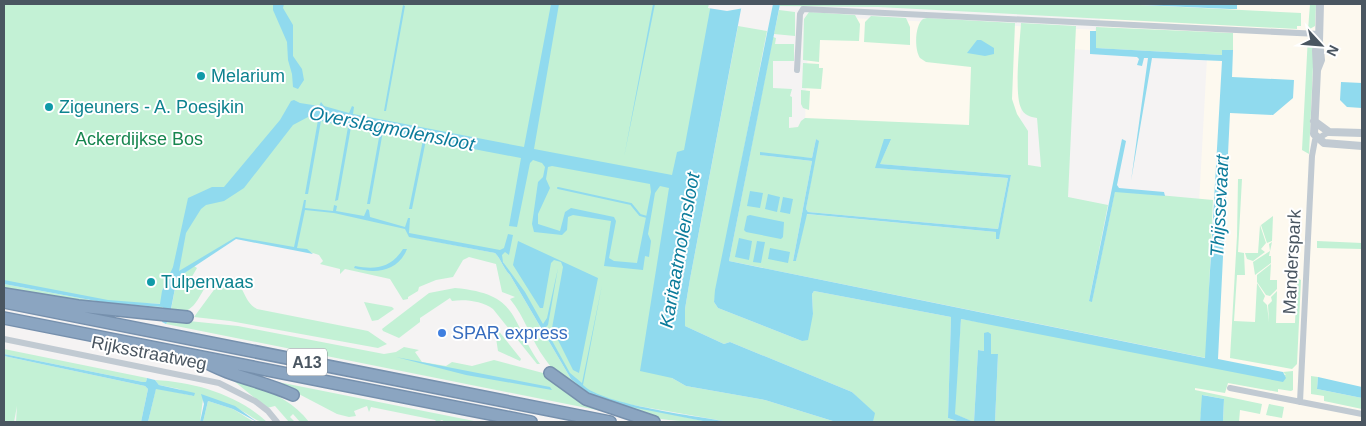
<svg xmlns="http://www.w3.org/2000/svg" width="1366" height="426" viewBox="0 0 1366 426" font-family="Helvetica,sans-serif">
	<rect width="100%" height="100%" fill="#f5f3f3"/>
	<!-- commercial -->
	<path fill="#fdf9ef" d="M 1101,4 L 1362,4 L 1362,422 L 1187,422 L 1207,58 L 1026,46 L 1019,130 L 805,122 L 809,16 L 1099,30 Z"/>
	<!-- green -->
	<path fill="#c3f1d5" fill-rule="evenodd" d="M 4,4 L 716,4 L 672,378 L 686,386 L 765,400 L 836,422 L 729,422 L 627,404 L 594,394 L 574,379 L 565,367 L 510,274 C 504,266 502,256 494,251 L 412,235 L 412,237 L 495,253 C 501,259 503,268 510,275 L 571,379 L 600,399 L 708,422 C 651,422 579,409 545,359 C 531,340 525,317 510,299 L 515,297 L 502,292 L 496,264 L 469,257 L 463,260 L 453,277 L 436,280 L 419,287 L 418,291 L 408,297 L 408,299 L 403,300 L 390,279 L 345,269 L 340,274 L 340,269 L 320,264 L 323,261 L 319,255 L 313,253 L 236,238 L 172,276 L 164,304 L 109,302 L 4,282 Z
		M 780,4 L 1120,4 L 1301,13 L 1301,26 L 1297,26 L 1297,29 L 878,7 L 780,6 Z
		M 1310,4 L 1316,4 L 1315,26 L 1308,30 Z
		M 779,10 L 795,12 L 795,36 L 774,34 Z
		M 809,12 L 855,15 L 860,24 L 859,41 L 820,40 L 819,62 L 803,60 L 804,19 Z
		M 871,16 L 906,18 L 910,27 L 910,45 L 864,42 L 865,22 Z
		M 927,18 L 1015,23 L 1012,99 L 1017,114 L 1028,131 L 1028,165 L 1041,167 L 1037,118 C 1030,117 1024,115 1021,108 C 1014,94 1020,41 1021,23 L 1076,26 L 1068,197 L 1108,205 L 1089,301 L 1092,301 L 1115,191 L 1213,200 L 1206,358 L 729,261 L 773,37 L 776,38 L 775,44 L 794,44 L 794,61 L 773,61 L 773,88 L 792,89 L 790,96 L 792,97 L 792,117 L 789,117 L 789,128 L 798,127 L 801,121 L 805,118 L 969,125 L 971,67 L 926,62 L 920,58 C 914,49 915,25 923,19 ZM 816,139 L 818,141 L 806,209 L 808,212 L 998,229 L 1008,178 L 876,168 L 891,140 L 879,164 L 1011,175 L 999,237 L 996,239 L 996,232 L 806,214 L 796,261 L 793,261 L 812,161 L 760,155 L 812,158 Z
		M 738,26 L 767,31 L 714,302 L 718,308 L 802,341 L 813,314 L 812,294 L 814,291 L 951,317 L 948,418 L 960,422 L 873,422 L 874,413 L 852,392 L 730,342 L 724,344 L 685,326 L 685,309 L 690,279 Z
		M 1096,27 L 1233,33 L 1233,50 L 1228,50 L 1222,55 L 1095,48 Z
		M 1308,36 L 1314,45 L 1309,154 L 1302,150 Z
		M 803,63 L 819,64 L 819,68 L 823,68 L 821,89 L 802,88 Z
		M 801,90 L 810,91 L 809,110 L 803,108 L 801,104 Z
		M 1238,179 L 1242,179 L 1238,252 L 1244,253 L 1245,275 L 1237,275 L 1234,321 L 1255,322 L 1257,283 L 1265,296 L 1263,301 L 1267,305 L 1269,322 L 1268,305 L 1272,301 L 1271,297 L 1277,291 L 1276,323 L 1295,323 L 1297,278 L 1301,280 L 1297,364 L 1292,369 L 1230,358 L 1237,236 Z
		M 1273,216 L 1272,241 L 1267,243 L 1261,225 Z
		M 1260,225 L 1266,243 L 1261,249 L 1265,252 L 1253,261 L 1247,259 L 1245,253 L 1258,253 Z
		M 1317,241 L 1362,243 L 1362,249 L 1317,248 Z
		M 1272,242 L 1269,256 L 1271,256 L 1271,263 L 1255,275 L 1253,262 L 1270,251 L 1269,244 Z
		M 1271,264 L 1270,280 L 1277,280 L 1277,289 L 1270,296 L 1266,295 L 1257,282 L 1257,275 Z
		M 194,266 L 197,268 L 190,280 L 195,288 L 201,284 L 200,288 L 202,289 L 205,281 L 207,284 C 195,304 194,312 170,315 L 177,278 Z
		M 234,279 C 245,288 244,302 257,309 L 368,331 L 387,344 L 378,348 L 230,321 L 194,317 L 219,283 Z
		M 4,284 L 107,303 L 162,307 L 165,311 L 164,314 L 4,290 Z
		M 455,288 C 520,294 509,319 540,364 L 537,364 L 493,309 C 482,301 465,299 452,301 L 450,298 L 420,318 L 420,322 L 399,338 L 383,331 L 382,329 L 429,293 Z
		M 364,302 L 392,307 L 394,309 L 378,320 L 372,321 Z
		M 169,319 L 238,326 L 384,354 L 396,352 L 404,347 L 419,350 L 415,352 L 422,362 L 446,366 L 452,362 L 472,366 L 494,360 L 543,373 L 602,411 L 166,324 Z
		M 961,319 L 1286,375 L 1283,372 L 1293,371 L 1293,390 L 1291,391 L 1278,389 L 1278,392 L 1228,383 L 1225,393 L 1195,388 L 1195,390 L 1262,404 L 1260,414 L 1240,410 L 1239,422 L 1223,422 L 1224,399 L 1203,395 L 1200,422 L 995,422 L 998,354 L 991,354 L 991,334 L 984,334 L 984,351 L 978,350 L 974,422 L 954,414 Z
		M 494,325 L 521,359 L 520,361 L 498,351 Z
		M 4,349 L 147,378 L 146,382 L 143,382 L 4,354 Z
		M 4,356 L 145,386 L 148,389 L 141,422 L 16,422 L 17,406 L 14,422 L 4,422 Z
		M 1311,376 L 1318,377 L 1317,389 L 1362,398 L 1362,409 L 1324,401 L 1324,396 L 1311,394 Z
		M 229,377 C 259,387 289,396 309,422 L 300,422 L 293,414 L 290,417 L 295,422 L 289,422 L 275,406 L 267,408 Z
		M 258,378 L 479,422 L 445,422 L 442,420 L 437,422 L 435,420 L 371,407 L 369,412 L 367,406 L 354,411 L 356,416 L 349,417 L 337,414 L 295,392 Z
		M 155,380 C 195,382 238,395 267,422 C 255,422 252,416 242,411 C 229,404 217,399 203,399 L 200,422 L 148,422 L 156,388 L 194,396 L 179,389 L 159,385 Z
		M 208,401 L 233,409 L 254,422 L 203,422 Z
		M 1269,404 L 1284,407 L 1282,418 L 1266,415 Z"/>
	<!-- water -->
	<path fill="#90daee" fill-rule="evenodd" d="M 273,4 L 284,4 L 283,8 L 293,25 L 293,56 L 302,69 L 304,80 L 298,89 L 293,87 L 292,74 L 288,60 L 287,42 L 273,10 Z
		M 551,4 L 559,4 L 534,149 L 672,175 L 677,152 L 684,150 L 711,4 L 742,4 L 690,279 L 685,309 L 685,326 L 724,344 L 730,342 L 852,392 L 875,413 L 873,422 L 836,422 L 765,400 L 686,386 L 672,378 L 640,371 L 669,188 L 660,186 L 655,193 L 648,234 L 651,241 L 649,257 L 645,256 L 643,270 L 604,266 L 611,221 L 573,215 L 568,217 L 567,230 L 562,235 L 534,232 L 532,224 L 538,182 L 543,177 L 545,167 L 542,163 L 533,160 L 530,163 L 517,227 L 509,226 L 521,158 L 426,140 L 412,209 L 409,209 L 423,140 L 383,131 L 370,204 L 367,204 L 380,132 L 351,127 L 338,200 L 335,201 L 348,127 L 321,121 L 308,194 L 305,194 L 318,120 L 308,117 L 293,125 L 244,188 L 224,201 L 206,205 L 201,209 L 186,233 L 179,271 L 236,237 L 294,247 L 304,200 L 306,200 L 305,208 L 333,211 L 334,205 L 337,206 L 336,211 L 364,216 L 367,209 L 369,210 L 370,217 L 405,227 L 408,218 L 410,218 L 409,233 L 500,250 L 504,248 L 508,234 L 513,235 L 509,255 L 505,252 L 502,255 L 503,262 L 525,292 L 543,324 L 547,318 L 558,268 L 548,325 L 545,328 L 570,373 L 582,383 L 602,285 L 583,385 C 603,405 697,416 729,422 L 708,422 L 626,406 L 600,399 L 590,394 L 571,379 L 510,275 C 503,268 501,259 495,253 L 409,237 L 405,229 L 334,213 L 305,210 L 297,248 L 307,249 L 313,254 L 236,239 L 177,278 L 169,319 L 166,324 L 162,322 L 165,309 L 162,307 L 107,303 L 4,284 L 4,280 L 108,300 L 160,304 L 162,291 L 173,267 L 188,198 L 212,187 L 224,187 L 280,120 L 291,101 L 294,100 L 300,103 L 319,106 L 321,102 L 324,106 L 349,113 L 352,106 L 354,107 L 353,114 L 524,147 ZM 552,166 L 650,184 L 651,192 L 637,263 L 614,261 L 609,258 L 616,221 L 614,217 L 571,208 L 565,212 L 560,231 L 538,224 L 538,214 L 550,188 L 546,179 L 548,167 Z
		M 653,4 L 655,4 L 624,157 Z
		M 773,4 L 780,4 L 729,261 L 1205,358 L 1222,61 L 1152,58 L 1131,181 L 1148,58 L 1144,58 L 1142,66 L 1137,65 L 1139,59 L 1137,57 L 1090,54 L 1090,31 L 1096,31 L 1096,48 L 1222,55 L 1222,50 L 1233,50 L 1232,77 L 1294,80 L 1293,98 L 1273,115 L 1230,113 L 1218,359 L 1283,372 L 1286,378 L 1283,382 L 961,319 L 955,414 L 974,422 L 978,350 L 984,351 L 984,333 L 988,332 L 991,334 L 991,354 L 998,354 L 995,422 L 960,422 L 948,418 L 951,317 L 814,291 L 812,294 L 813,314 L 808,340 L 802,341 L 718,308 L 714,302 L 715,290 Z
		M 1120,4 L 1237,4 L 1237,9 L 1230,9 Z
		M 403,5 L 405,6 L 386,111 L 384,111 Z
		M 977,40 L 981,40 L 994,48 L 994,54 L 985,56 L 967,53 Z
		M 1341,82 L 1362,83 L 1362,108 L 1347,107 L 1340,100 Z
		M 816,139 L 819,141 L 806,209 L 808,212 L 998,229 L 1008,178 L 875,168 L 884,139 L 891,139 L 880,164 L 1011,175 L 999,239 L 996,239 L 996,232 L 807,214 L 796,261 L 793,261 L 812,161 L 760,155 L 760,152 L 812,158 Z
		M 1122,139 L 1126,141 L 1117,185 L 1119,188 L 1164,192 L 1165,196 L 1115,192 L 1092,302 L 1089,301 Z
		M 750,191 L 763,193 L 760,208 L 747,206 Z
		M 768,194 L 780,197 L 777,212 L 765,209 Z
		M 783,197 L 793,199 L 790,214 L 780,212 Z
		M 750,215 L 784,222 L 783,237 L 781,239 L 746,232 L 744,230 L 747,216 Z
		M 739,238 L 752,241 L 749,260 L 735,257 Z
		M 518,241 L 598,278 L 579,373 L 573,370 L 552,328 L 563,267 L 561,262 L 554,260 L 551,263 L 544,303 L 543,308 L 540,308 L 513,265 Z
		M 757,241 L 765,242 L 761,263 L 753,262 Z
		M 770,248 L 790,252 L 788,263 L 768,259 Z
		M 403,249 L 407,249 C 398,272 375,274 354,268 L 355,266 C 375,270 391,268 403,249 Z
		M 4,354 L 143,382 L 146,382 L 147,378 L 155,380 L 159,385 L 195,393 L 194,396 L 156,389 L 148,422 L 141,422 L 148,389 L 145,386 L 4,356 Z
		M 396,357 L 550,387 L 552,390 L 466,375 Z
		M 1318,377 L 1362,387 L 1362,398 L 1317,389 Z
		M 201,394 L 235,406 L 257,422 L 233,409 L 208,401 L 203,422 L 200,422 L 204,404 Z
		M 1202,395 L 1224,399 L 1223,422 L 1200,422 Z"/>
	<!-- pier -->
	<path fill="#f5f3f3" d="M 709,4 L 742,4 L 744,8 L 727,11 L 708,8 Z"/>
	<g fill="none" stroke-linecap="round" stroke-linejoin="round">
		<!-- stream -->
		<path stroke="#90daee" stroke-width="2" d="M 558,188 L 631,204 L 640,215 L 647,217"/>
		<defs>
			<path id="motorway" d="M 4,294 L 78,306 L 187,317
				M 4,302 L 610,422
				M 4,318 L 531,422
				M 202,360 C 231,377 263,381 293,395
				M 550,373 L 586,399 L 654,422"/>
		</defs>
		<!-- motorway casing -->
		<use href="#motorway" stroke="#7690ad" stroke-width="14"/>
		<!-- minor -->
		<path stroke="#c1cad2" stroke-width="6" d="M 797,70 L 800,14 L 803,9 L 1319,34
			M 4,339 L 219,383 L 255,401 L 268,411 L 277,422
			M 1230,388 L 1362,414
			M 1300,402 L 1312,156 L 1315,140 L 1329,132"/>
		<!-- tertiary -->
		<path stroke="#c1cad2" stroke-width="8" d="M 1319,41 L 1316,50 L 1317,70 L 1314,134 L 1324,143 L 1362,146
			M 1317,70 L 1321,60 L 1319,41 L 1320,4
			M 1314,121 L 1329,132 L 1362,133"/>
		<!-- motorway -->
		<use href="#motorway" stroke="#8ba5c1" stroke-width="11"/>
	</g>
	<!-- markers -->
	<g fill="#0f9aa8" stroke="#fff" stroke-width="2">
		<circle cx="201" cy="76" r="5"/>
		<circle cx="49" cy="107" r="5"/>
		<circle cx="151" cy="282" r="5"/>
	</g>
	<circle fill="#3f7fe0" stroke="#fff" stroke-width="2" cx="442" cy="333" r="5"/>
	<g text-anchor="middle" stroke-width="4" stroke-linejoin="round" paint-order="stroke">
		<!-- shield labels -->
		<rect fill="#fff" stroke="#808990" stroke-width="1" x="287" y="348.5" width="40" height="27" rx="4"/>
		<g font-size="16" font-weight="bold" fill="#4a5661">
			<text x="307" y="368">A13</text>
		</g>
		<!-- culture labels -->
		<g font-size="18" fill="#0d838f" stroke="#fff" text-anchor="start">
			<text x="211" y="82">Melarium</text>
			<text x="59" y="113">Zigeuners - A. Poesjkin</text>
			<text x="161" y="288">Tulpenvaas</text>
		</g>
		<!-- park labels -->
		<g font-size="18" fill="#17864f" stroke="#fff">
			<text x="139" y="145">Ackerdijkse Bos</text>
		</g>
		<!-- street labels -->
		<g font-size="18" fill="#4a5661" stroke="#fff">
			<text transform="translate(1292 262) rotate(-87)" y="6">Manderspark</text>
			<text transform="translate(149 353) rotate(11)" y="6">Rijksstraatweg</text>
		</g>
		<!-- shop labels -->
		<g font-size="18" fill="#366cbe" stroke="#fff" text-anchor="start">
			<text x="452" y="339">SPAR express</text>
		</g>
		<!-- water labels -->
		<g font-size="19" font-style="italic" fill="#0c7c9b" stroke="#fff">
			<text transform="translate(392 128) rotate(11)" y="7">Overslagmolensloot</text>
			<text transform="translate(1219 206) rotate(-87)" y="7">Thijssevaart</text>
			<text transform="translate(679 250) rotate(-80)" y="7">Karitaatmolensloot</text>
		</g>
	</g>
	<!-- border -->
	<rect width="1366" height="426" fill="none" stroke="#4a5661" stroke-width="10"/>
	<!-- north arrow -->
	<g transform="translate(1321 45) rotate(116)" stroke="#ffffff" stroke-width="4" paint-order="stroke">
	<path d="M0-4L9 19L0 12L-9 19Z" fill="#4a5661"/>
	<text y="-8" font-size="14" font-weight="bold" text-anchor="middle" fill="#4a5661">N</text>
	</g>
</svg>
